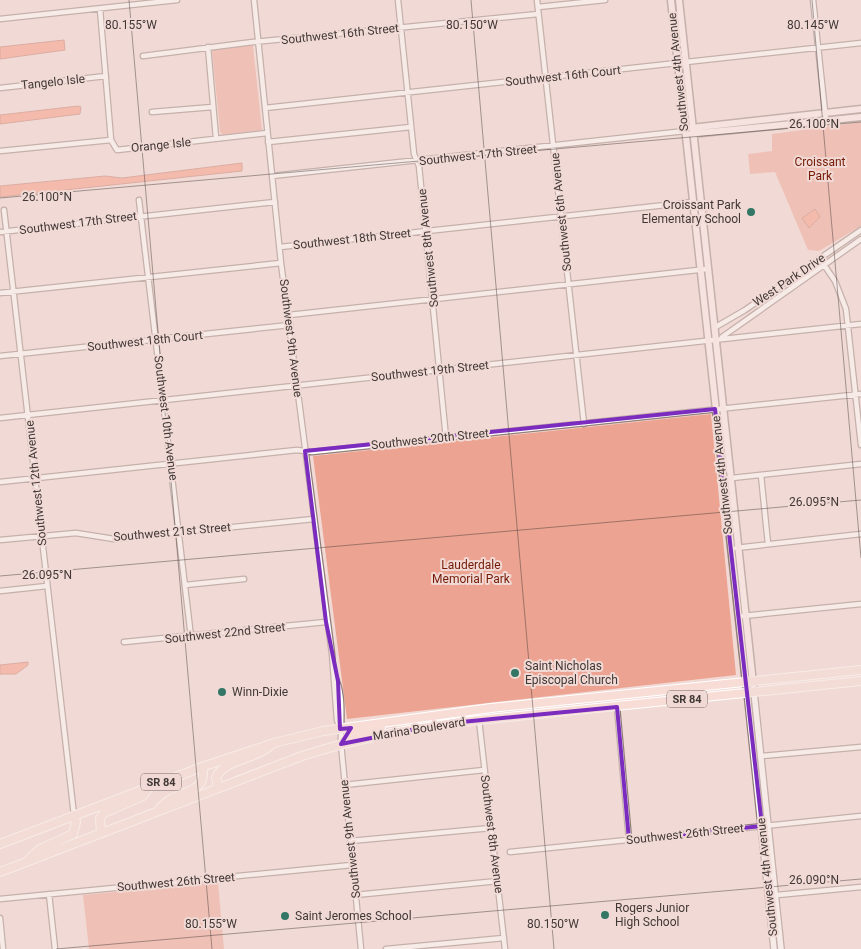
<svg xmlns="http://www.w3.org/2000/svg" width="861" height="949" viewBox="0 0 861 949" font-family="Roboto,sans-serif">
	<rect width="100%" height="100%" fill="#f1dad5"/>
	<!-- green -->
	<path fill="#eda391" d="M 251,45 L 253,46 L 262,130 L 223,135 L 220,132 L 212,50 Z
		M 861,122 L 861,226 L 819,251 L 808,250 L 775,172 L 750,174 L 748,154 L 772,151 L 772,134 Z
		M 711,414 L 736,675 L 347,719 L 313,456 Z
		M 218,882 L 224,949 L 89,949 L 83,895 Z"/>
	<!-- water -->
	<path fill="#f8927b" stroke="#c17766" d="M 64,40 L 65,50 L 0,59 L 0,47 Z
		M 78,106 L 81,107 L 80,114 L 0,124 L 0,115 Z
		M 242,163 L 242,171 L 0,197 L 0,186 L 105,176 L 122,178 Z
		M 815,209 L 820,217 L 809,228 L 802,218 Z
		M 28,662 L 28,665 L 16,674 L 0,674 L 0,665 Z"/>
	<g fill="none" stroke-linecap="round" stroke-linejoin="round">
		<defs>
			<path id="minor" d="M 254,0 L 281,263 L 332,654 L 337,720 L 340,729
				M 398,0 L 414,154 L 419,166 L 446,438
				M 537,0 L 584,424
				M 813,0 L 826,121
				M 538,7 L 605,0
				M 100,9 L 111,140
				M 0,19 L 177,0
				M 208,47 L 216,138
				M 143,56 L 253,42 L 538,14
				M 0,88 L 106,76
				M 265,108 L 861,43
				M 152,112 L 213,107
				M 268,142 L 411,127
				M 0,151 L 111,140 L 117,150 L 267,133
				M 272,176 L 685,131
				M 139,200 L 191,637
				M 4,210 L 74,815
				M 0,232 L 275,202
				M 280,247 L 693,202
				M 820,259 L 835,281 L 846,309 L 861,445
				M 0,293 L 281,263
				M 289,315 L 707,269
				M 714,328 L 745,310 L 861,230
				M 722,337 L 861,239
				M 0,356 L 290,325
				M 0,418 L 861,324
				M 761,475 L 768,544
				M 723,479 L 861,464
				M 0,482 L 297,450 L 312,452 L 861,394
				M 0,540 L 76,533 L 114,539 L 314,519
				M 736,548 L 861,534
				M 185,585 L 244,579
				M 0,591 L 47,586
				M 743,616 L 861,604
				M 124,642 L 326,622
				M 334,676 C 345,692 340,725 341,744 L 361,949
				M 617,707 L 629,840
				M 479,720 L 505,949
				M 762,756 L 861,747
				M 344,785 L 484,770
				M 350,841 L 491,828
				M 510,852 L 861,816
				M 49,894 L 55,949
				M 355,895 L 498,881
				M 777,895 L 861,887
				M 0,899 L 352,865
				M 0,918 L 3,949
				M 386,949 L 504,938"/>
			<path id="tertiary" d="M 747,692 L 774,949
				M 754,692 L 781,949"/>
			<path id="secondary" d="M 671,0 L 747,692
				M 679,0 L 754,692
				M 691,128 L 861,109
				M 691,134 L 861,117"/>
			<path id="primary" d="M 341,744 L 349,736 L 381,728
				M 219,788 L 216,778 C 222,760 258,759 272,744
				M 159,809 C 163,805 167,801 171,799 C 187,791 208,789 202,767
				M 101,833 L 100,818 L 104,813 L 143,796 L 149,787
				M 0,844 L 202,767 L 274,743 L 323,731 L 491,708 L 861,670
				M 30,858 L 40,849 L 73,834 L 76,822 L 74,815
				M 0,872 L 302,756 C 360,737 419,727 479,720 L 861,681"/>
		</defs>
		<!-- minor casing -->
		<use href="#minor" stroke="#927d78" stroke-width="7"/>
		<!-- tertiary casing -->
		<use href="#tertiary" stroke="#927d78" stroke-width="8"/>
		<!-- secondary casing -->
		<use href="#secondary" stroke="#927d78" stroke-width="9"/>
		<!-- primary casing -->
		<use href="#primary" stroke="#fff" stroke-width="10"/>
		<!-- minor -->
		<use href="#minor" stroke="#fff" stroke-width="4.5"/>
		<!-- tertiary -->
		<use href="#tertiary" stroke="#fff" stroke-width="5.5"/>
		<!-- secondary -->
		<use href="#secondary" stroke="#fceeeb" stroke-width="6"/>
		<!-- primary -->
		<use href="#primary" stroke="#f8ddd7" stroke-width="8"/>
	</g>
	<!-- marked area -->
	<path d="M0 0H861V949H0ZM 715,409 L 762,826 L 629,840 L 617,707 L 441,724 L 341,744 L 351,728 L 340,729 L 338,681 L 326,622 L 305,451 Z" fill="#f1dad5" fill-opacity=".55" fill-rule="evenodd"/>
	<path fill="none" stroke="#7b2cbf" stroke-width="4" stroke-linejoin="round" d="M 715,409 L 762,826 L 629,840 L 617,707 L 441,724 L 341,744 L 351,728 L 340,729 L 338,681 L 326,622 L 305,451 Z"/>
	<!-- ticks -->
	<path fill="none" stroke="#413836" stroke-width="1" stroke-opacity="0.45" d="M 129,0 L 212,949M 471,0 L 554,949M 812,0 L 861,558M 0,198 L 861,122M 0,576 L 861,500M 56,949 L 861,879"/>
	<!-- markers -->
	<g fill="#347666" stroke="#f1dad5" stroke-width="2">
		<circle cx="751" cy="212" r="5"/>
		<circle cx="515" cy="673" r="5"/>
		<circle cx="222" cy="692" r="5"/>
		<circle cx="605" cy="915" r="5"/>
		<circle cx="285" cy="916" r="5"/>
	</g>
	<g text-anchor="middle" stroke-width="4" stroke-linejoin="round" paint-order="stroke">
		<!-- shield labels -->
		<g fill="#f1dad5" stroke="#766966" stroke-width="1">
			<rect x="667" y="690.5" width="40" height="17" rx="4"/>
			<rect x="141" y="773.5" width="40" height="17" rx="4"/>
		</g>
		<g font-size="11" font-weight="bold" fill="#413836">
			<text x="687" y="703">SR 84</text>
			<text x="161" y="786">SR 84</text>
		</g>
		<!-- street labels -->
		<g font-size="12" fill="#413836" stroke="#f1dad5">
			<text transform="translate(340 34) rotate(-6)" y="4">Southwest 16th Street</text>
			<text transform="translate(678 72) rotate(-96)" y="4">Southwest 4th Avenue</text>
			<text transform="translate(563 76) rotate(-6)" y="4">Southwest 16th Court</text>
			<text transform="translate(53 82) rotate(-6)" y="4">Tangelo Isle</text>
			<text transform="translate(161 145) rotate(-6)" y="4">Orange Isle</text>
			<text transform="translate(478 155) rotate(-6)" y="4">Southwest 17th Street</text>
			<text transform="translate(561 212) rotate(-96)" y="4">Southwest 6th Avenue</text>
			<text transform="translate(78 223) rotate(-7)" y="4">Southwest 17th Street</text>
			<text transform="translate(352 239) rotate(-6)" y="4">Southwest 18th Street</text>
			<text transform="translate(428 248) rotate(-96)" y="4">Southwest 8th Avenue</text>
			<text transform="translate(789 280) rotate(-34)" y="4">West Park Drive</text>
			<text transform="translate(291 338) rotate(83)" y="4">Southwest 9th Avenue</text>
			<text transform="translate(145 341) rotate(-6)" y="4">Southwest 18th Court</text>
			<text transform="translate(430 371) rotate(-6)" y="4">Southwest 19th Street</text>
			<text transform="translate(166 418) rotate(83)" y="4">Southwest 10th Avenue</text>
			<text transform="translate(430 439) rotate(-6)" y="4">Southwest 20th Street</text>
			<text transform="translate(722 475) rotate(-96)" y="4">Southwest 4th Avenue</text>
			<text transform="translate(36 483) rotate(-96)" y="4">Southwest 12th Avenue</text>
			<text transform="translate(172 532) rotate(-5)" y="4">Southwest 21st Street</text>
			<text transform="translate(225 633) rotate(-6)" y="4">Southwest 22nd Street</text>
			<text transform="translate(419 729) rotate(-9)" y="4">Marina Boulevard</text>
			<text transform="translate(492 834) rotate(83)" y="4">Southwest 8th Avenue</text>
			<text transform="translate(685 834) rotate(-6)" y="4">Southwest 26th Street</text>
			<text transform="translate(350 839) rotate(-96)" y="4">Southwest 9th Avenue</text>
			<text transform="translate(767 877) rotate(-96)" y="4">Southwest 4th Avenue</text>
			<text transform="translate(176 882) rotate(-5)" y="4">Southwest 26th Street</text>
		</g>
		<!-- park labels -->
		<g font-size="12" fill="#741a06" stroke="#f1dad5">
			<text x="820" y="166">Croissant<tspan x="820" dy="14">Park</tspan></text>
			<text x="471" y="569">Lauderdale<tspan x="471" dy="14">Memorial Park</tspan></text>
		</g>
		<!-- poi labels -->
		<g font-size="12" fill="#413836" stroke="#f1dad5" text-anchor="start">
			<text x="741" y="209" text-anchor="end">Croissant Park<tspan x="741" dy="14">Elementary School</tspan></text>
			<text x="525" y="670">Saint Nicholas<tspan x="525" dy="14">Episcopal Church</tspan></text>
			<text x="232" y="696">Winn-Dixie</text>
			<text x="615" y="912">Rogers Junior<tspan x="615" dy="14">High School</tspan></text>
			<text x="295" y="920">Saint Jeromes School</text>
		</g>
	</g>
	<g font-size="12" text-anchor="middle" fill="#413836" stroke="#f1dad5" stroke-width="4" stroke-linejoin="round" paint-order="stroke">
		<text x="131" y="29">80.155°W</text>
		<text x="472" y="29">80.150°W</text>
		<text x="813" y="29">80.145°W</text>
		<text x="814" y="128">26.100°N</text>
		<text x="47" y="201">26.100°N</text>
		<text x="814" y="506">26.095°N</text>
		<text x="47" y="579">26.095°N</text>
		<text x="814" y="884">26.090°N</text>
		<text x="211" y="928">80.155°W</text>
		<text x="553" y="928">80.150°W</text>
	</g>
</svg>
